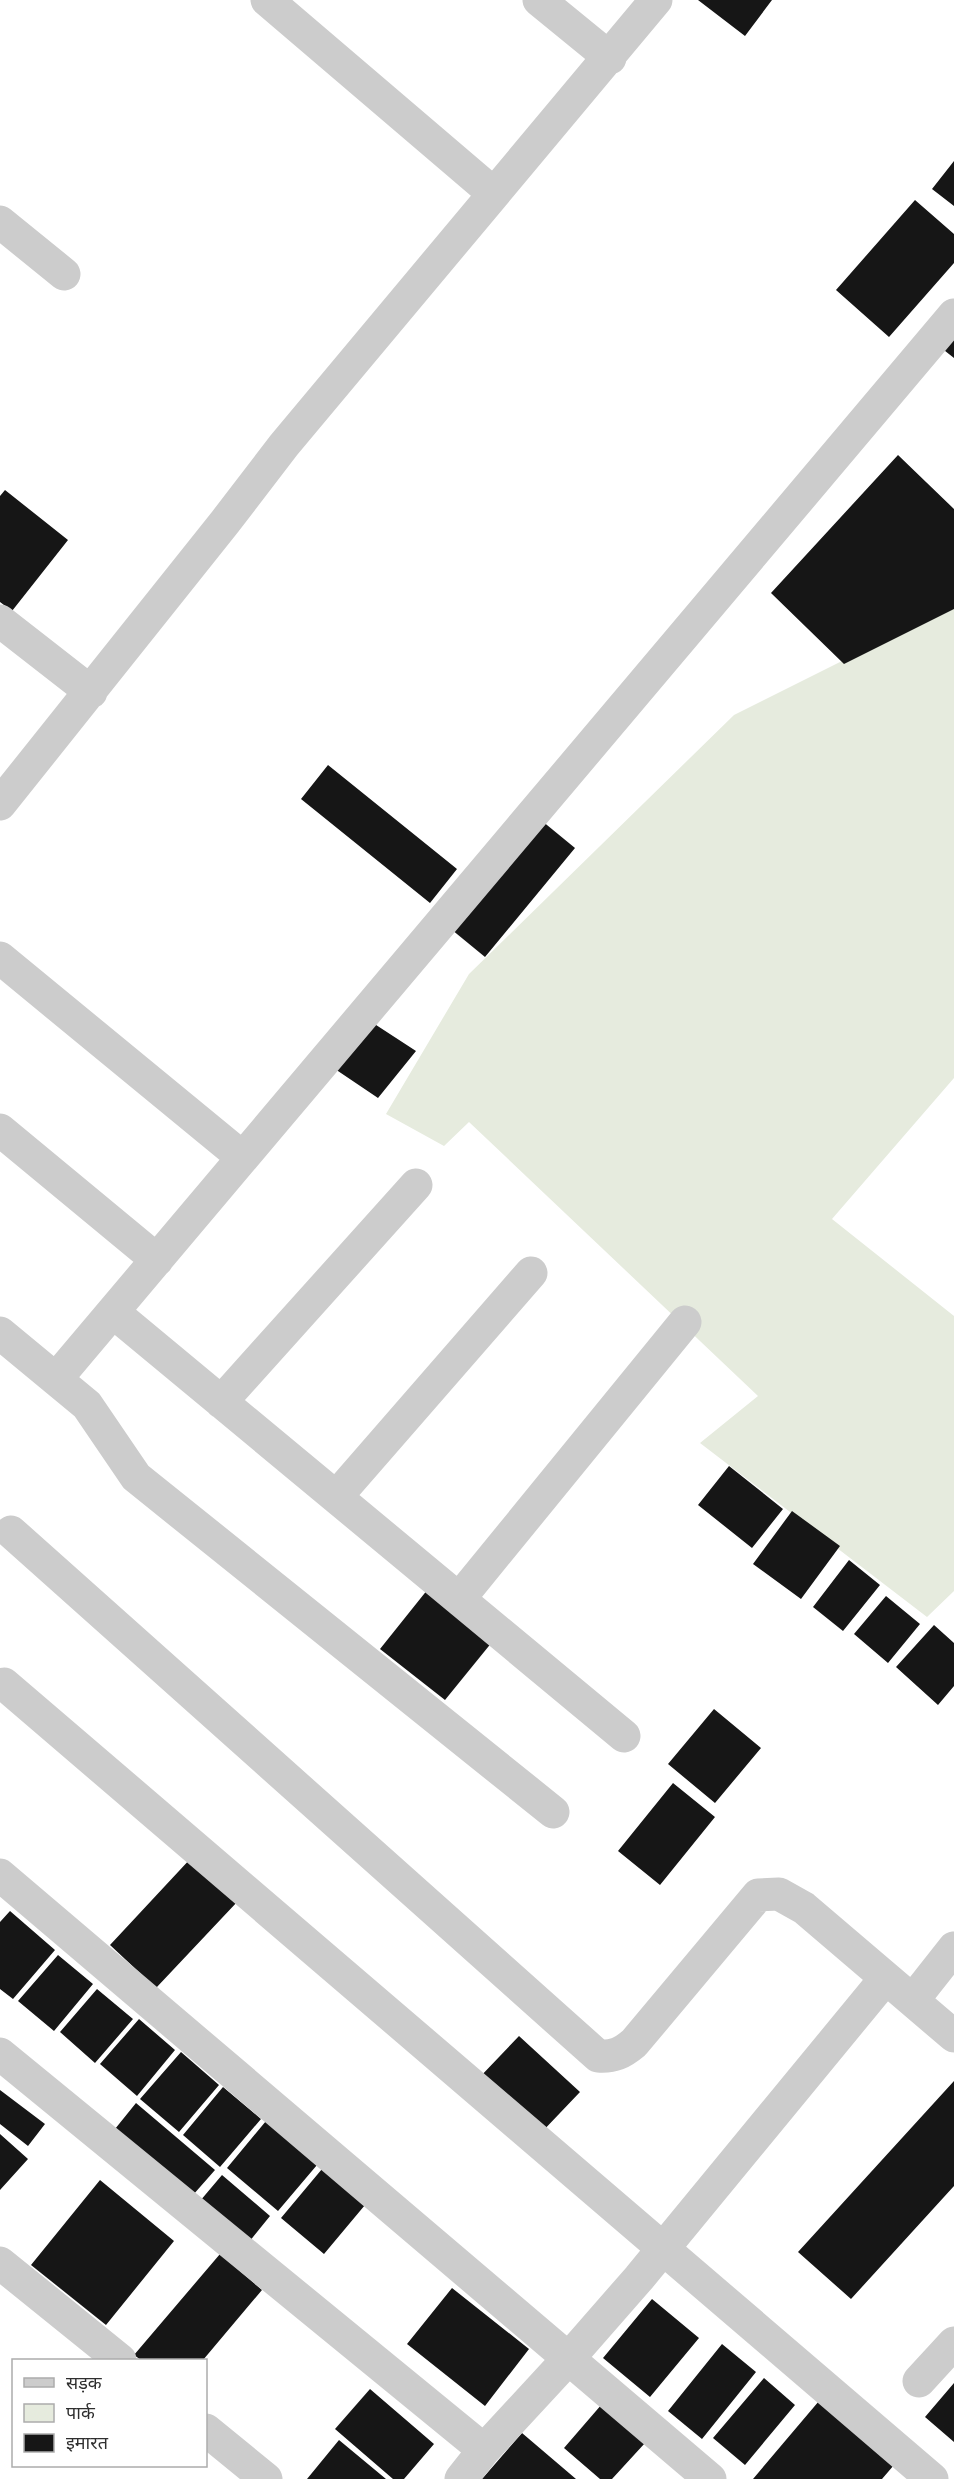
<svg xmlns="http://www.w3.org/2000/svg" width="954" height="2479" viewBox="0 0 954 2479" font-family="'Titillium Web','Noto Sans Devanagari',sans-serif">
	<rect width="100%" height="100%" fill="#fff"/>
	<!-- green -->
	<path fill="#e6ebde" d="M 954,605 L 954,1078 L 832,1219 L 954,1316 L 954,1591 L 927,1617 L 700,1443 L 758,1396 L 469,1122 L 444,1146 L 386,1114 L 469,974 L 734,715 Z"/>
	<!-- building -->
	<path fill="#161616" d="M 698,0 L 772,0 L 745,36 Z
		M 954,161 L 954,206 L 932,189 Z
		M 915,200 L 954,234 L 954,263 L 889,337 L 836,290 Z
		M 954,319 L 954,358 L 935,343 Z
		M 898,455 L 954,509 L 954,609 L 844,664 L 771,593 Z
		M 5,490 L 68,540 L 12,611 L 0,602 L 0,496 Z
		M 328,765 L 457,869 L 430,903 L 301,799 Z
		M 536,816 L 575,848 L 485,957 L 446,925 Z
		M 373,1023 L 416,1051 L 378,1098 L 335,1069 Z
		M 729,1466 L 783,1509 L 752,1548 L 698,1505 Z
		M 792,1511 L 840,1546 L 801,1599 L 753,1564 Z
		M 849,1560 L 880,1585 L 843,1631 L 813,1607 Z
		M 432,1584 L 497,1636 L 445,1700 L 380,1649 Z
		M 886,1596 L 920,1624 L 888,1663 L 854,1634 Z
		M 934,1625 L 954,1643 L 954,1686 L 938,1705 L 896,1667 Z
		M 714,1709 L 761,1748 L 715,1803 L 668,1764 Z
		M 673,1783 L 715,1817 L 660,1885 L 618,1851 Z
		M 192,1857 L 238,1901 L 156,1988 L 110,1945 Z
		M 10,1911 L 55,1950 L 13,1999 L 0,1989 L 0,1922 Z
		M 58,1955 L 93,1984 L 54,2031 L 18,2001 Z
		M 97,1989 L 133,2019 L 95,2063 L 60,2032 Z
		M 139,2019 L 175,2050 L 137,2096 L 100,2064 Z
		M 519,2036 L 580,2092 L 539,2135 L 478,2079 Z
		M 181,2052 L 219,2085 L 179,2132 L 140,2099 Z
		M 954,2081 L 954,2186 L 851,2299 L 798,2252 Z
		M 223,2087 L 261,2119 L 220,2167 L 183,2135 Z
		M 0,2090 L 45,2124 L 28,2146 L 0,2124 Z
		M 136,2103 L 215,2170 L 193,2195 L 115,2129 Z
		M 266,2121 L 317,2165 L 278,2211 L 227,2168 Z
		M 0,2134 L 28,2159 L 0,2190 Z
		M 322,2169 L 365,2205 L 324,2254 L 281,2218 Z
		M 222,2175 L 270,2216 L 249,2242 L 200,2201 Z
		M 100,2180 L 174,2241 L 106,2325 L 31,2265 Z
		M 220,2254 L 262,2290 L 203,2360 L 141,2360 L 134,2355 Z
		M 452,2288 L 529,2349 L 485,2406 L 407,2344 Z
		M 652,2299 L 699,2338 L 650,2397 L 603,2358 Z
		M 722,2344 L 756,2372 L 702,2439 L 668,2411 Z
		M 764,2378 L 795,2405 L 745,2465 L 713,2438 Z
		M 954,2383 L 954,2442 L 925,2417 Z
		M 370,2389 L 434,2444 L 404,2479 L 393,2479 L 335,2429 Z
		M 819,2401 L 894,2465 L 882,2479 L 753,2479 Z
		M 602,2404 L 645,2443 L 612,2479 L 600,2479 L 564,2448 Z
		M 522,2433 L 576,2479 L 482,2479 Z
		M 339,2440 L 386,2479 L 307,2479 Z"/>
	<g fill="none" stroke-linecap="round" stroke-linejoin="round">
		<!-- minor -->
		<path stroke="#ccc" stroke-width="33" d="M 267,0 L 493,193
			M 539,0 L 610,58
			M 0,222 L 64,274
			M 0,621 L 91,692
			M 0,804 L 225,522 L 284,445 L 656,0
			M 0,958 L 242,1157
			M 0,1130 L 157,1260
			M 113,1312 L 624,1736
			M 0,1333 L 87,1405 L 136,1477 L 553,1812
			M 56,1379 L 954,315
			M 221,1402 L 416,1185
			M 336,1497 L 531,1273
			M 11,1532 L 598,2056 C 614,2057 622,2053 634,2043 L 758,1895 L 779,1894 L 804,1908 L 954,2036
			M 459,1599 L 685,1322
			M 0,1685 L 4,1684 L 932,2479
			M 0,1875 L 710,2479
			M 913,2000 L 954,1948
			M 0,2054 L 484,2450
			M 0,2263 L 120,2360
			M 919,2381 L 954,2343
			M 206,2430 L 266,2479
			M 461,2479 L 484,2450 L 569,2358 L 639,2278 L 885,1979"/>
	</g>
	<!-- legend -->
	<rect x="12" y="2359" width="195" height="108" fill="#ffffff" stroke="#acacac" stroke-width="1.5"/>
	<rect x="24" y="2378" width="30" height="9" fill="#cccccc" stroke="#acacac" stroke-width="1.5"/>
	<text x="66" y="2389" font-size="18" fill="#2f2f2f">सड़क</text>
	<rect x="24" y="2404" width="30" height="18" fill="#e6ebde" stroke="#acacac" stroke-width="1.5"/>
	<text x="66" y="2419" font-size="18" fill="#2f2f2f">पार्क</text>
	<rect x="24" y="2434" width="30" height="18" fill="#161616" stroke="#acacac" stroke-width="1.5"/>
	<text x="66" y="2449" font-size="18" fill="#2f2f2f">इमारत</text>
</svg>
